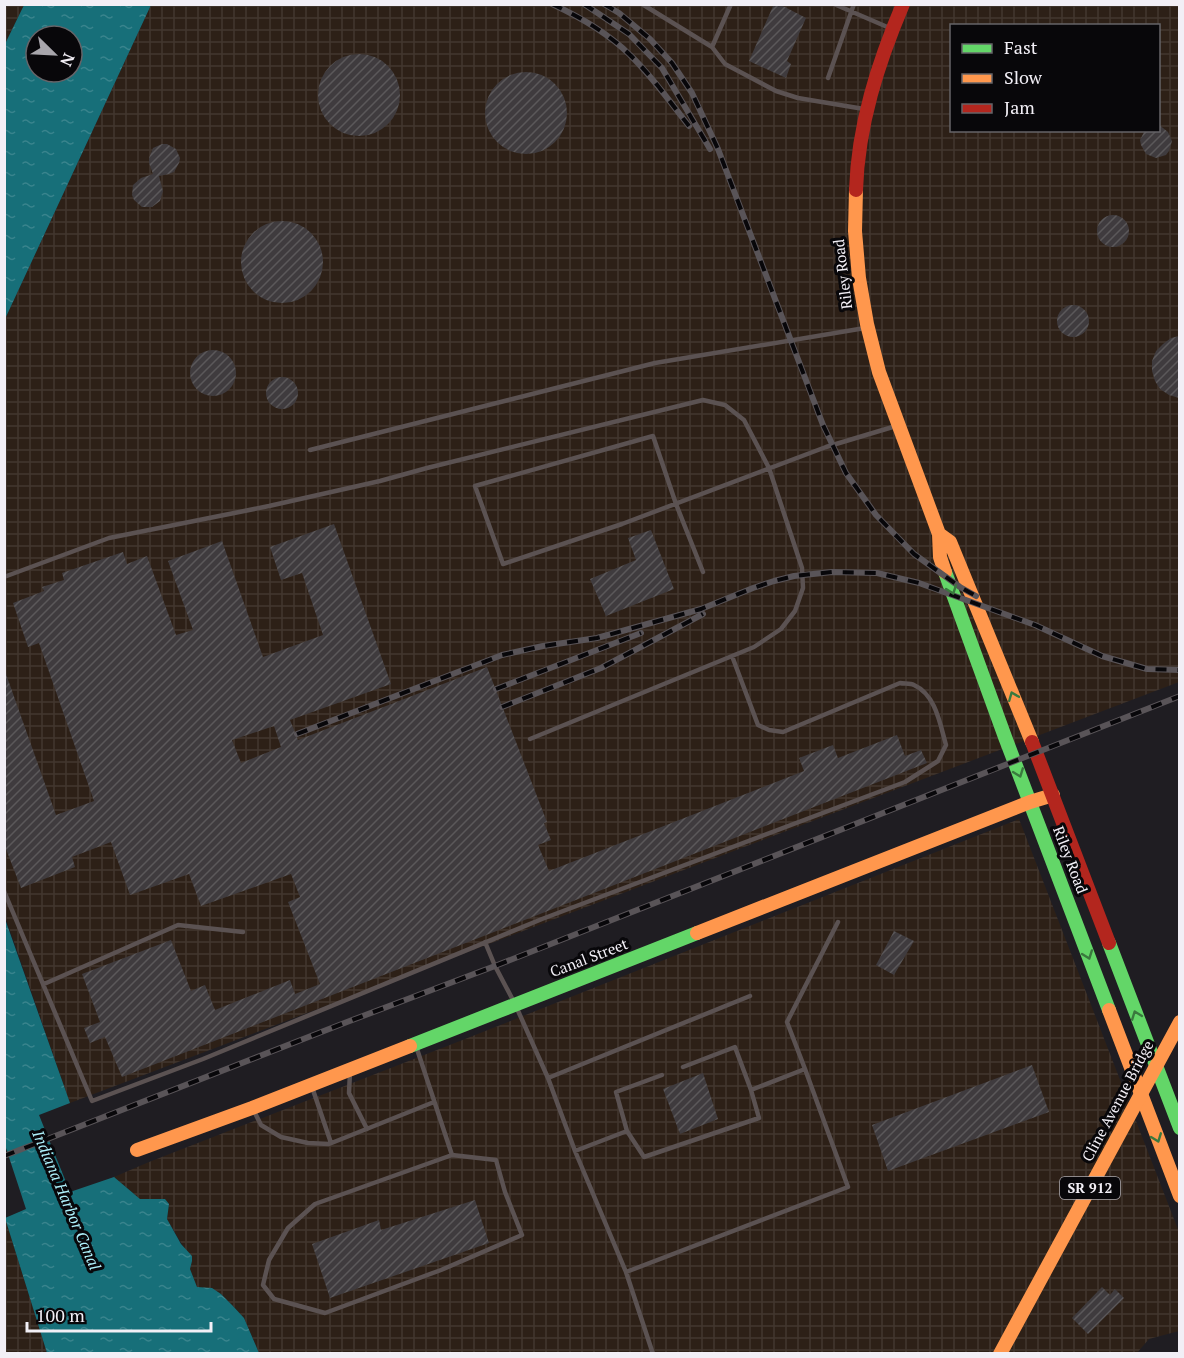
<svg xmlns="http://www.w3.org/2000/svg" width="1184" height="1358" viewBox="0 0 1184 1358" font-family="'PT Serif',serif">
	<defs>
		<pattern id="industrial-grid" width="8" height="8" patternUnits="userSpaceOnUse" patternTransform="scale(1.5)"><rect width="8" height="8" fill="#2d2017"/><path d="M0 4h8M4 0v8" fill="none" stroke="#42362e"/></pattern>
		<pattern id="water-ripples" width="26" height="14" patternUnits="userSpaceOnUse" patternTransform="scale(1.5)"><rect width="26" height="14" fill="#176f79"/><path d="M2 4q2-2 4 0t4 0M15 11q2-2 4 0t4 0" fill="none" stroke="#39848d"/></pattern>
		<pattern id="building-hatch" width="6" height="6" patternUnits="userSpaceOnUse" patternTransform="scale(1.5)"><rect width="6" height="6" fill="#3f3b3e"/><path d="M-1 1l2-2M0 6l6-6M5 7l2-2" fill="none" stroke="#5b585a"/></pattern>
	</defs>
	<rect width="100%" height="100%" fill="#1f1d22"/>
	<!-- industrial -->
	<path fill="url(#industrial-grid)" fill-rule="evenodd" d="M 5,5 L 24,5 L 5,44 Z
		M 151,5 L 1179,5 L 1179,682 L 70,1103 L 5,916 L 5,319 ZM 952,26 L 1158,26 L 1158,130 L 952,130 Z
		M 1019,819 L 1179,1232 L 1179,1331 L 1149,1339 L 1136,1354 L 259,1353 L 244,1318 L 232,1305 L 221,1294 L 197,1288 L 190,1269 L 192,1261 L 167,1219 L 169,1204 L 165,1199 L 140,1199 L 114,1177 L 149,1162 L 460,1041 Z
		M 4,1218 L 5,1218 L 47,1353 L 5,1354 Z"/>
	<!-- water -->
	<path fill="url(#water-ripples)" fill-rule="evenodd" d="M 24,5 L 151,5 L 5,319 L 5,44 ZM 36,36 L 72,36 L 72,72 L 36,72 Z
		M 4,916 L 70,1103 L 39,1115 L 70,1192 L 114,1177 L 140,1199 L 165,1199 L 169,1204 L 167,1219 L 181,1244 L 192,1256 L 192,1261 L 190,1269 L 197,1287 L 212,1288 L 221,1294 L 232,1305 L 244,1318 L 259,1353 L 47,1353 L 5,1218 L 26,1209 L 5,1145 Z"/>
	<!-- building -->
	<path fill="url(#building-hatch)" fill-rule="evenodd" d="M 774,4 L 779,4 L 806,18 L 787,61 L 791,64 L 786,78 L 749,61 Z
		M318 95a41 41 0 1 1 82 0a41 41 0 1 1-82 0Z
		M485 113a41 41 0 1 1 82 0a41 41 0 1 1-82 0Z
		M 1158,124 L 1168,132 L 1172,141 L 1169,151 L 1166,155 L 1156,158 L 1146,154 L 1141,145 L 1140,140 L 1145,130 L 1158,130 Z
		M 162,144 L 167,144 L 176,149 L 180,158 L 179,163 L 174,172 L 169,174 L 159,176 L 163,191 L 160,201 L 152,207 L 142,207 L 134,200 L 132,195 L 133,185 L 141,178 L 153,174 L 149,163 L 149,158 L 153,148 Z
		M1097 231a16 16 0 1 1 32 0a16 16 0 1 1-32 0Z
		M241 262a41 41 0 1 1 82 0a41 41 0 1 1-82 0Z
		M1057 321a16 16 0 1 1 32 0a16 16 0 1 1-32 0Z
		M 1179,336 L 1179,398 L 1169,395 L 1160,389 L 1155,381 L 1152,371 L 1152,361 L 1156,351 L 1163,344 L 1171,338 Z
		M190 373a23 23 0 1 1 46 0a23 23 0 1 1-46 0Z
		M266 393a16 16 0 1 1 32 0a16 16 0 1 1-32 0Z
		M 334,524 L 391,684 L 290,720 L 298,740 L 487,667 L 547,822 L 544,823 L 551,840 L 538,845 L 549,871 L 804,771 L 799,758 L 833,745 L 838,758 L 897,735 L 905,756 L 921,750 L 927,763 L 122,1077 L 105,1037 L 90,1043 L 84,1028 L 100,1022 L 82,974 L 171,940 L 191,991 L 205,985 L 215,1010 L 290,980 L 295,994 L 320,984 L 288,902 L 300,897 L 291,874 L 201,906 L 189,874 L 130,895 L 111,842 L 72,857 L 75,867 L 21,888 L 4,844 L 4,674 L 6,674 L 56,815 L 94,801 L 39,643 L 28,647 L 13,603 L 44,591 L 42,587 L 64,580 L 62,573 L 123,552 L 127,564 L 147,556 L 176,635 L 193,630 L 168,561 L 222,541 L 263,657 L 323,635 L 302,573 L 281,580 L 270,547 ZM 274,726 L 281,747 L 241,763 L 232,740 Z
		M 651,530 L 674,589 L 606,616 L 590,579 L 636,560 L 628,538 Z
		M 894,931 L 914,941 L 894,975 L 876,965 Z
		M 1032,1065 L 1049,1112 L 888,1171 L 872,1125 Z
		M 703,1073 L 718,1119 L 680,1134 L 663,1089 Z
		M 475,1200 L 489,1243 L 330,1298 L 312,1244 L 379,1220 L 381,1230 Z
		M 1102,1287 L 1110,1295 L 1115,1289 L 1124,1298 L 1088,1334 L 1072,1318 Z"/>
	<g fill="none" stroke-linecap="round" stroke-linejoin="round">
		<!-- lane -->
		<path stroke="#5b5252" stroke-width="4.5" d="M 642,4 L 712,47
			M 731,4 L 712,47 L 725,64 L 776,91 L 798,98 L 864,109
			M 834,4 L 892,29
			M 828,78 L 854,4
			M 310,450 L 655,363 L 865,328
			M 703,572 L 676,504 L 653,436 L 475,486 L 503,564 L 622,524 L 826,447 L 896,426
			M 4,577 L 109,538 L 269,506 L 380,481 L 427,468 L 703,400 L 725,405 L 744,420 L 769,468 L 802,568 L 803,588 L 795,611 L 781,629 L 754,647 L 530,739
			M 4,891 L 92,1101 L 203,1059 L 542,919 L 905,782 L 938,761 L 946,745 C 940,724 936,695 914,685 C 910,683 904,684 900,683 L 783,732 L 769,730 L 758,725 L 732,656
			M 485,942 L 495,966 L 515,1004 L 548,1078 L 575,1151 L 626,1272 L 848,1187 L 805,1069 L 751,1090 L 759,1118 L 644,1157 L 627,1131 L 575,1151
			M 44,984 L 178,925 L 243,932
			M 416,1046 L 452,1155 L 315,1204 L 288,1228 L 269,1260 L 263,1285 L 274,1299 L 325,1313 L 441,1270 L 522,1235 L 505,1192 L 496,1160 L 452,1155
			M 683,1067 L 735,1047 L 751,1090
			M 805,1069 L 787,1022 L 838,922
			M 350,1072 L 349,1093 L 367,1129
			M 548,1078 L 750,996
			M 312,1087 L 331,1143
			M 254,1111 L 261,1125 L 281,1137 L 308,1143 L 329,1144 L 434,1102
			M 627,1131 L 616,1092 L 662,1075
			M 626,1272 L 653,1354"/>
		<!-- fast -->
		<path stroke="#63d668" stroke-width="14" d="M 945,572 L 1005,737 L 1109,1010
			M 1109,943 L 1180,1128
			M 410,1046 L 697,933"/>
		<!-- slow -->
		<path stroke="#ff974d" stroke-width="14" d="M 856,190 L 855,231 L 859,278 L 867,324 L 879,372 L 939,534 L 940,557 L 945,572
			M 939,534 L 950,542 L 1032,742
			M 697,933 L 1030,802 L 1053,795
			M 1109,1010 L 1180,1196
			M 137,1150 L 252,1108 L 410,1046"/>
		<!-- jam -->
		<path stroke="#b3261e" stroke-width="14" d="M 856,190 C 858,125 878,63 903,4
			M 1032,742 L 1109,943"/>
		<defs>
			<path id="rail" d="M 552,4 C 580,17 608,33 630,55 C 652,76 670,102 689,126
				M 584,4 L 629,34 L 662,68 L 710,149
				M 604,4 L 619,13 L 650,39 L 672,63 L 692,93 L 718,149 L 823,425 L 846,473 L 876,515 L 914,554 L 960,587 L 976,596
				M 496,689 L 641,633
				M 502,707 L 601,668 L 703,614
				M 297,734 L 502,655 L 543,646 L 597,638 L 701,609 L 753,588 L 774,581 L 794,576 L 832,572 L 877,573 L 919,583 L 1035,625 L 1102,656 L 1147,669 L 1180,670
				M 4,1156 L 347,1022 L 495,966 L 1180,696"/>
		</defs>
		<!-- rail casing -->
		<use href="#rail" stroke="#595458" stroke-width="6"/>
		<!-- rail -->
		<use href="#rail" stroke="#08070a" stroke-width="4" stroke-dasharray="11" stroke-linecap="butt"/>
		<!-- slow-bridge -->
		<path stroke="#ff974d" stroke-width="14" d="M 1000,1354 L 1180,1022"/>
	</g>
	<!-- one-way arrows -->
	<defs><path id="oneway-chevron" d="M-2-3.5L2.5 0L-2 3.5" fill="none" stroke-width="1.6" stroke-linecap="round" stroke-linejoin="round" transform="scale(1.5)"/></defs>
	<g stroke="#3a793e">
		<use href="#oneway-chevron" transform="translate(952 590) rotate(70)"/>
		<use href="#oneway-chevron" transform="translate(1013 696) rotate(-112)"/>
		<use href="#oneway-chevron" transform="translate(1019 773) rotate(69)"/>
		<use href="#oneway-chevron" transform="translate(1088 955) rotate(70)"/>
		<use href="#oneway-chevron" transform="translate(1136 1015) rotate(-111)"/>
		<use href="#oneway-chevron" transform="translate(1157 1138) rotate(69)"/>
	</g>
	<g text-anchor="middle" stroke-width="6" stroke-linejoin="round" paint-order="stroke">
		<!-- shield labels -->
		<rect fill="#08070a" stroke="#aca9af" stroke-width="1.5" x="1060" y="1177" width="60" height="22" rx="4.5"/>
		<g font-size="14" font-weight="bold" fill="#f2eff6">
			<text x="1090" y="1193">SR 912</text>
		</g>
		<!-- street labels -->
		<g font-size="15" fill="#f2eff6" stroke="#08070a">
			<text transform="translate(843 274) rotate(-97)" y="5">Riley Road</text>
			<text transform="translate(1070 860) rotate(69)" y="5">Riley Road</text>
			<text transform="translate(589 958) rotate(-21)" y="5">Canal Street</text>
			<text transform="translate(1118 1101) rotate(-62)" y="5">Cline Avenue Bridge</text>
		</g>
		<!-- water labels -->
		<g font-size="16" font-style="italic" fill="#aef1fb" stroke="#08070a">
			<text transform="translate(67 1200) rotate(67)" y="6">Indiana Harbor Canal</text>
		</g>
	</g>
	<!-- border -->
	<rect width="1184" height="1358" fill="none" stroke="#f2eff6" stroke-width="12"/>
	<!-- legend -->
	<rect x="950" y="24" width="210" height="108" fill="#08070a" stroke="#666468" stroke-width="1.5"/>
	<rect x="962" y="44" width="30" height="9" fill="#63d668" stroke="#666468" stroke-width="1.5"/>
	<text x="1004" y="54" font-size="18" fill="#f2eff6">Fast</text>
	<rect x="962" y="74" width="30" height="9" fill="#ff974d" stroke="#666468" stroke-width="1.5"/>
	<text x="1004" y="84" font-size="18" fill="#f2eff6">Slow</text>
	<rect x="962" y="104" width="30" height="9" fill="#b3261e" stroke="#666468" stroke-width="1.5"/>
	<text x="1004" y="114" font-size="18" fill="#f2eff6">Jam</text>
	<!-- north arrow -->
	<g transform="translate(54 54) rotate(114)"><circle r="28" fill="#08070a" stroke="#666468" stroke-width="1.5"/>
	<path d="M0-4.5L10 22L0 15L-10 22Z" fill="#a8a6ac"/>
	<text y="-9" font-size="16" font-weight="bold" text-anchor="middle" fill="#f2eff6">N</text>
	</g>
	<!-- scale -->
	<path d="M27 1322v9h184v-9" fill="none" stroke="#f2eff6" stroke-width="3"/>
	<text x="36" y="1322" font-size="18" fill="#f2eff6" stroke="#08070a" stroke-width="4.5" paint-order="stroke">100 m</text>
</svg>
